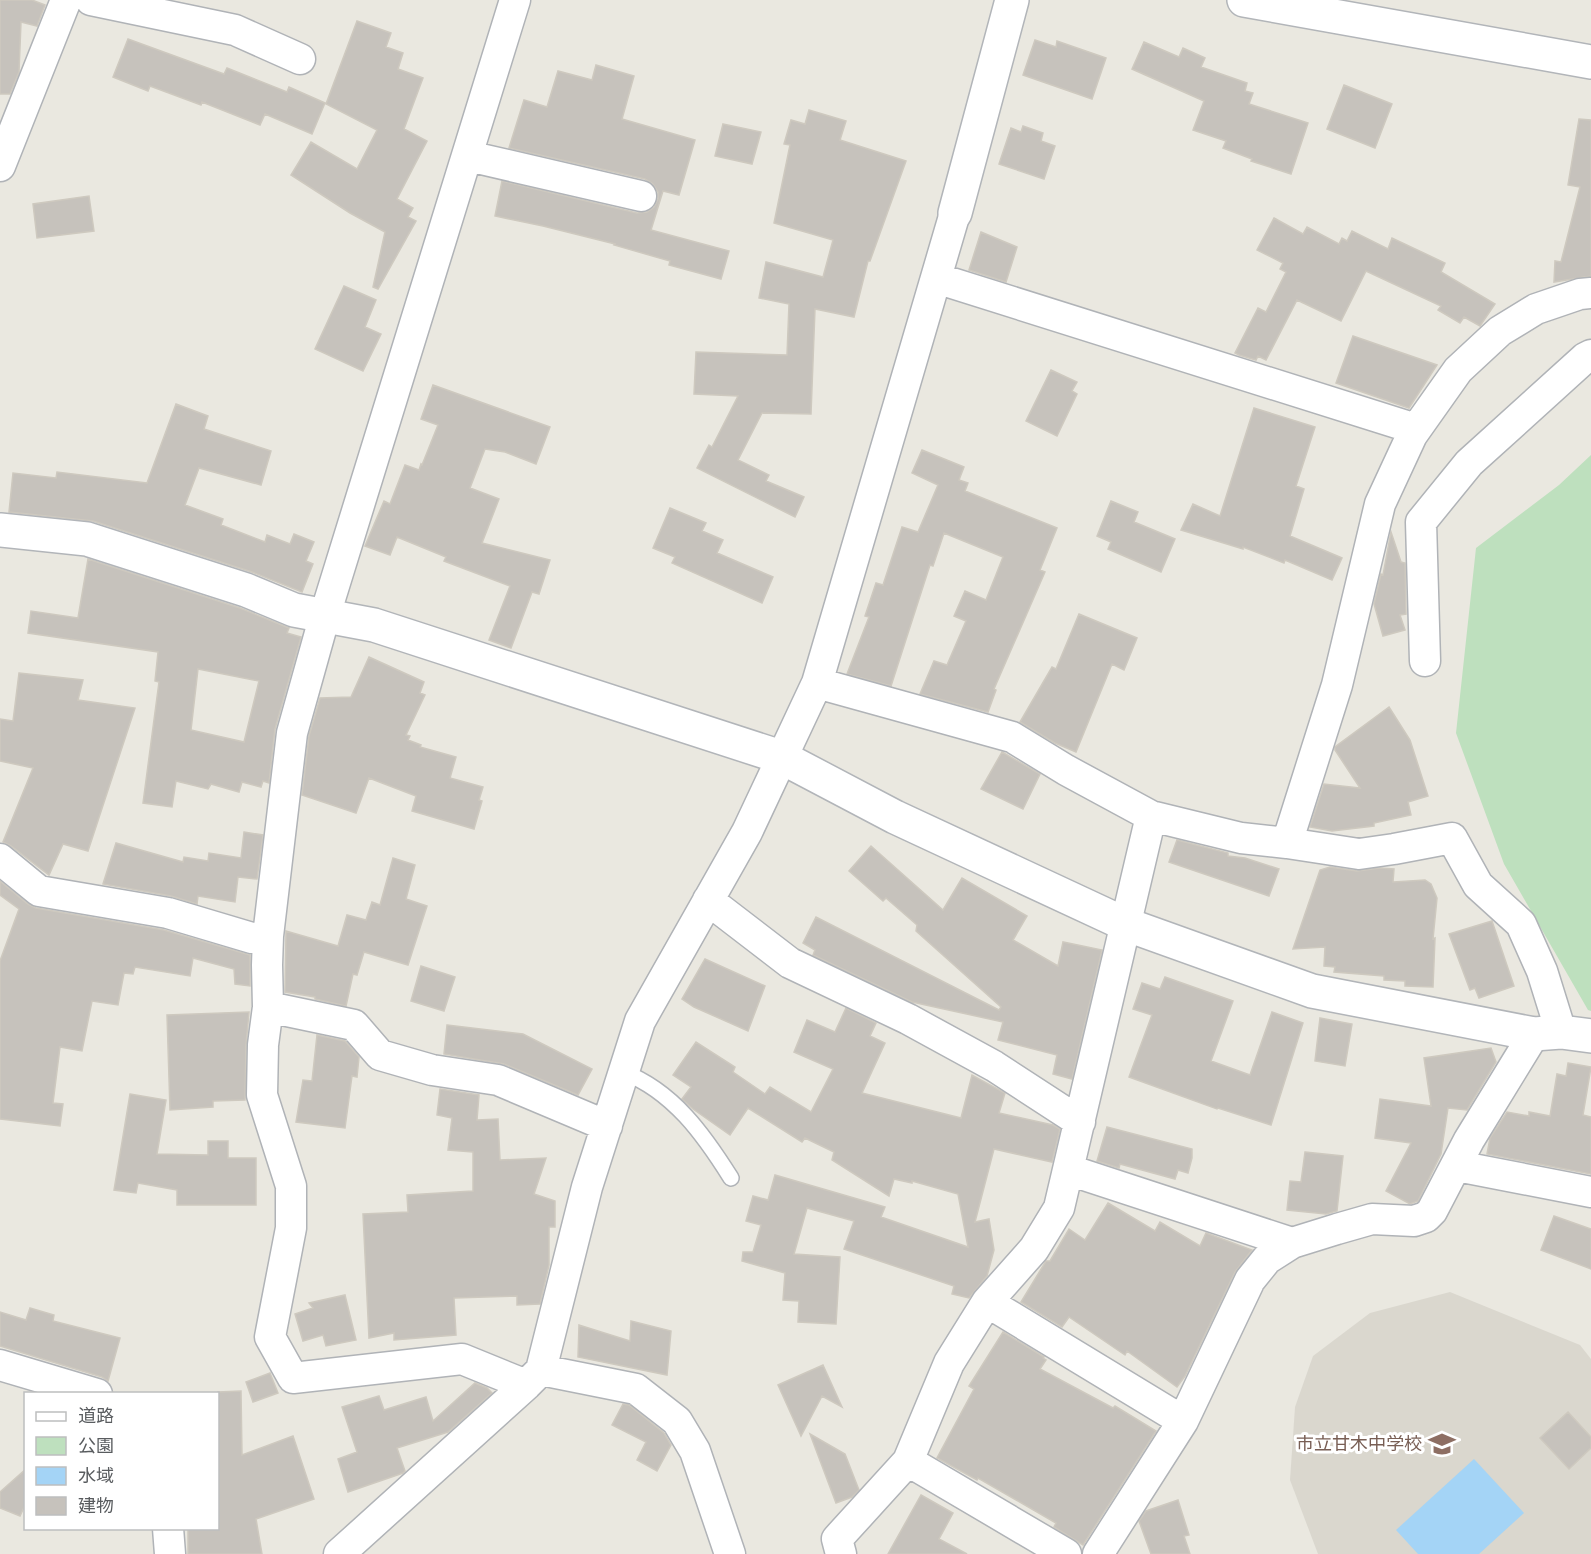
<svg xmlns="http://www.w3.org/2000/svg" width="1591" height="1554" viewBox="0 0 1591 1554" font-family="'PT Sans','Noto Sans JP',sans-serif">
	<rect width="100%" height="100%" fill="#eae8e0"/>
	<!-- education -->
	<path fill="#dad7ce" d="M 1450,1292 L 1580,1345 L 1591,1359 L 1591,1554 L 1318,1554 L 1290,1480 L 1295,1407 L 1313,1356 L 1370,1313 Z"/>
	<!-- green -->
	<path fill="#bee0be" d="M 1591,455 L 1591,1011 L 1588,1010 L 1504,864 L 1456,733 L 1476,548 L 1559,485 Z"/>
	<!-- water -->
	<path fill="#a4d4f6" d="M 1474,1459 L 1524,1513 L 1479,1554 L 1418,1554 L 1396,1530 Z"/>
	<!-- building -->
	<path fill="#c6c2bc" stroke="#cec9bf" stroke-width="1.5" fill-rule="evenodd" d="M 0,0 L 32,0 L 45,5 L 37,26 L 21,22 L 19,72 L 10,94 L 0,94 Z
		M 357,21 L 391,33 L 386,47 L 403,53 L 398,69 L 423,78 L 404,129 L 427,141 L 397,199 L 413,208 L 408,217 L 416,221 L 378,289 L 373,287 L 385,232 L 350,213 L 291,175 L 311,142 L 357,169 L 377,130 L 326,104 Z
		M 128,39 L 224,74 L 227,68 L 287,92 L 289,87 L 325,103 L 312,134 L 265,114 L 260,125 L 202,102 L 201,105 L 150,86 L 148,91 L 113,77 Z
		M 1035,40 L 1056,47 L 1057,41 L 1106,58 L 1092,99 L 1023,75 Z
		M 1144,42 L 1179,57 L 1183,48 L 1205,58 L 1201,67 L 1247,83 L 1245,91 L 1253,93 L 1249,104 L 1308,123 L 1291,174 L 1251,161 L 1252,159 L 1223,148 L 1226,141 L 1193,130 L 1204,101 L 1132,69 Z
		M 596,65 L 634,76 L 622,119 L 695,140 L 679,195 L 663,191 L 651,230 L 729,251 L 721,279 L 669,265 L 670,261 L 614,245 L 615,244 L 543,226 L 495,216 L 502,181 L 637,213 L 647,212 L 654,207 L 658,199 L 658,192 L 653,184 L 645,179 L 509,148 L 524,100 L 547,107 L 558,71 L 592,80 Z
		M 1344,85 L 1392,104 L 1375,148 L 1327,129 Z
		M 809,110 L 846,121 L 840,140 L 906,161 L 870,261 L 868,261 L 854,317 L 815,309 L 811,414 L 762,413 L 738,460 L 769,475 L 766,481 L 804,497 L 795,517 L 697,468 L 709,445 L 712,447 L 738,396 L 694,394 L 696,352 L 787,355 L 789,304 L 759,298 L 766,262 L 823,277 L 833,240 L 774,223 L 790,145 L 784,144 L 791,120 L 805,124 Z
		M 1579,119 L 1591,120 L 1591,276 L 1554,282 L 1555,261 L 1561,262 L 1580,187 L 1568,185 Z
		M 723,124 L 761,132 L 752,164 L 715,156 Z
		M 1023,126 L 1043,133 L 1041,141 L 1055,146 L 1044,179 L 999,164 L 1011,128 L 1021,132 Z
		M 89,196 L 94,231 L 37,238 L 33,204 Z
		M 1274,218 L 1303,234 L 1307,227 L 1339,244 L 1342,238 L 1347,241 L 1352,231 L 1388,249 L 1392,238 L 1445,263 L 1441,272 L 1495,304 L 1480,326 L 1464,317 L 1460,323 L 1438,310 L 1441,306 L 1366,271 L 1341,321 L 1297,300 L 1266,360 L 1258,356 L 1256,360 L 1239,355 L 1235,353 L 1258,308 L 1266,312 L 1286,272 L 1280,269 L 1283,263 L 1257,250 Z
		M 981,232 L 1017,247 L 1006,282 L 969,270 Z
		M 344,286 L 376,300 L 365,327 L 381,334 L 363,371 L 315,349 Z
		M 1353,336 L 1437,365 L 1409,408 L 1336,383 Z
		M 1051,370 L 1077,382 L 1072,391 L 1077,394 L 1057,436 L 1026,421 Z
		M 433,385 L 550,427 L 536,464 L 505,452 L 485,449 L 470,488 L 499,499 L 482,543 L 550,560 L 539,594 L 532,592 L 511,648 L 489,640 L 510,586 L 444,561 L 446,557 L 397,537 L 390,555 L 365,546 L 384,501 L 390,504 L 405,465 L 419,470 L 421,464 L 422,465 L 438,425 L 421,419 Z
		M 176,404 L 208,416 L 204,429 L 271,451 L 261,485 L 199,468 L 185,505 L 223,519 L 221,525 L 265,542 L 267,535 L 290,544 L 294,534 L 314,542 L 306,561 L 313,564 L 302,592 L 252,572 L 93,521 L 9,512 L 13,473 L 56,478 L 57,472 L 147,483 Z
		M 1254,408 L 1315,427 L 1296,486 L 1304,489 L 1290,536 L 1342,558 L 1332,580 L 1285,560 L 1284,563 L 1243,547 L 1243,549 L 1181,530 L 1193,504 L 1220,516 Z
		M 922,450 L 964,467 L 959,480 L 968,483 L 965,491 L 1057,528 L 1040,570 L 1045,572 L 994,689 L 996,690 L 988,712 L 920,694 L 934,661 L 947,665 L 966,621 L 954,616 L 965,591 L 986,600 L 1003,557 L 944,533 L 933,566 L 930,565 L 891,686 L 847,674 L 869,617 L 865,616 L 876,583 L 883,585 L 902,527 L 918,532 L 938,485 L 912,473 Z
		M 1111,501 L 1138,512 L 1134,522 L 1175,539 L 1161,572 L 1108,549 L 1111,542 L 1097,536 Z
		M 670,508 L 706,523 L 702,531 L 723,540 L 717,553 L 773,577 L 762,603 L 672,563 L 675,557 L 653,548 Z
		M 1391,532 L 1401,562 L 1405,563 L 1406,614 L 1400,615 L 1405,630 L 1383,636 L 1374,604 L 1381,574 L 1383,575 Z
		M 88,559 L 240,608 L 289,628 L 287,633 L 301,637 L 275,729 L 269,783 L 263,781 L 261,787 L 242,782 L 239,792 L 211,784 L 208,789 L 176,781 L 172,807 L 143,803 L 159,682 L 155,681 L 158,652 L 28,633 L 31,611 L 78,618 ZM 198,669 L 259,681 L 244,742 L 191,730 Z
		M 1079,614 L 1137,638 L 1124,670 L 1112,664 L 1076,752 L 1055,743 L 1020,722 L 1052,667 L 1056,669 Z
		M 369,657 L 424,682 L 420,693 L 425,695 L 406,735 L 410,736 L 408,740 L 421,745 L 420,747 L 456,757 L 450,778 L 483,787 L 479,800 L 482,801 L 474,829 L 412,811 L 416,796 L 369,778 L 356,813 L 302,795 L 309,736 L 320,698 L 351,697 Z
		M 19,673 L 83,680 L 78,700 L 135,708 L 88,851 L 63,844 L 49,875 L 11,846 L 3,842 L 33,768 L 0,761 L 0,719 L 13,721 Z
		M 1389,707 L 1410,740 L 1428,796 L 1408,802 L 1411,815 L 1374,823 L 1374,826 L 1332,831 L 1310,827 L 1324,784 L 1360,788 L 1335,750 L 1335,747 Z
		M 1002,752 L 1040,774 L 1023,809 L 981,789 Z
		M 244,832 L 263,835 L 257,879 L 238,877 L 235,902 L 198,896 L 197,904 L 171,896 L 103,884 L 116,843 L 183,862 L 184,857 L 208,861 L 209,853 L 241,858 Z
		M 1177,840 L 1228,853 L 1228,856 L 1245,858 L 1279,869 L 1269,896 L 1169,862 Z
		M 871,846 L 943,910 L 962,878 L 1027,916 L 1013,940 L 1058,966 L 1063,942 L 1102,950 L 1072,1079 L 1053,1074 L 1057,1055 L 998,1040 L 1003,1022 L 912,1002 L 813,955 L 815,950 L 803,943 L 816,917 L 999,1010 L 1001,1007 L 916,931 L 917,925 L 886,898 L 883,901 L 849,871 Z
		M 393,858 L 415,865 L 406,899 L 427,906 L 408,965 L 364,952 L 357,975 L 353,974 L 346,1006 L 315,999 L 315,997 L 285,992 L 286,931 L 338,946 L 347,915 L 366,920 L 372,902 L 380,905 Z
		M 1330,867 L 1357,871 L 1380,868 L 1394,869 L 1393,882 L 1425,880 L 1431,884 L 1437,898 L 1433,939 L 1435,938 L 1433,987 L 1405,986 L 1405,981 L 1384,980 L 1384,976 L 1334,972 L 1335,967 L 1324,966 L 1325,947 L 1293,949 L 1320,870 Z
		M 0,881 L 28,904 L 36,908 L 164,930 L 250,955 L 250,986 L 235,984 L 234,969 L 193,958 L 190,976 L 135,967 L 133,974 L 124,973 L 118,1005 L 92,1001 L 82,1051 L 60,1047 L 53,1103 L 63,1104 L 60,1126 L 0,1119 L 0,961 L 19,909 L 0,895 Z
		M 1492,921 L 1514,986 L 1479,998 L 1475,988 L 1470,990 L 1449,934 Z
		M 705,959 L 765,986 L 748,1031 L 694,1007 L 682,999 Z
		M 421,966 L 455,977 L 444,1011 L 411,1001 Z
		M 1165,977 L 1233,1001 L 1211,1061 L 1250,1075 L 1272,1012 L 1303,1023 L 1271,1125 L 1218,1108 L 1217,1109 L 1129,1077 L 1152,1015 L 1133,1009 L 1142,983 L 1160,989 Z
		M 846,1008 L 876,1023 L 870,1036 L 885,1043 L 862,1093 L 961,1118 L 972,1075 L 1005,1093 L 999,1113 L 1053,1125 L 1060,1129 L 1052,1162 L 994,1149 L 975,1222 L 989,1219 L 994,1250 L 987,1276 L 969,1298 L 952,1294 L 954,1286 L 844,1249 L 854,1221 L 807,1208 L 794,1254 L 840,1257 L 836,1324 L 798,1322 L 799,1301 L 783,1300 L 785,1273 L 742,1261 L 743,1252 L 753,1252 L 761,1225 L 746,1221 L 753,1196 L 768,1200 L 775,1175 L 885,1207 L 881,1217 L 968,1247 L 958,1194 L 912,1181 L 912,1183 L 894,1179 L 889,1196 L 832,1160 L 834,1152 L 805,1138 L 802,1142 L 748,1108 L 730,1135 L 693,1109 L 682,1099 L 691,1087 L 673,1075 L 696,1042 L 735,1067 L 733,1072 L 765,1094 L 770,1087 L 811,1112 L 833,1069 L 794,1052 L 807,1020 L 835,1032 Z
		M 249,1012 L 246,1045 L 245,1100 L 213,1101 L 213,1107 L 170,1110 L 167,1015 Z
		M 1320,1018 L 1352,1024 L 1345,1066 L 1315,1061 Z
		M 447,1025 L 523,1034 L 592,1069 L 578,1095 L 504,1064 L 444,1054 Z
		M 317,1035 L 345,1041 L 359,1057 L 357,1077 L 352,1076 L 345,1128 L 296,1122 L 303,1080 L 312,1081 Z
		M 1491,1048 L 1496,1062 L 1467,1110 L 1448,1108 L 1441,1154 L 1418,1201 L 1410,1204 L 1386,1191 L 1411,1143 L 1375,1138 L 1380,1099 L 1431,1106 L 1424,1058 Z
		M 1568,1063 L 1591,1067 L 1583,1115 L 1591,1117 L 1591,1174 L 1487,1154 L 1490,1138 L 1507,1112 L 1529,1116 L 1529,1112 L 1550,1116 L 1557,1074 L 1566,1076 Z
		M 440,1089 L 479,1095 L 477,1120 L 498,1119 L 500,1160 L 546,1158 L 534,1194 L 555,1201 L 555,1227 L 549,1227 L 549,1265 L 540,1304 L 517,1305 L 517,1296 L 454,1298 L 456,1335 L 394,1340 L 394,1333 L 369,1338 L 363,1214 L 408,1212 L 407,1195 L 473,1191 L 473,1152 L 448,1150 L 452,1118 L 437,1115 Z
		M 130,1094 L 166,1100 L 157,1154 L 208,1155 L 208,1141 L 228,1141 L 228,1158 L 256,1158 L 256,1205 L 177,1205 L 177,1190 L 138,1183 L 136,1193 L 114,1190 Z
		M 1107,1127 L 1192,1149 L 1192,1158 L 1188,1173 L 1178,1170 L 1175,1179 L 1120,1164 L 1119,1168 L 1097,1161 Z
		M 1305,1152 L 1343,1156 L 1337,1211 L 1326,1214 L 1287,1210 L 1290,1181 L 1301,1182 Z
		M 1108,1203 L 1155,1231 L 1160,1222 L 1200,1246 L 1206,1233 L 1252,1250 L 1235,1272 L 1185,1376 L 1177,1387 L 1127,1351 L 1125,1355 L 1069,1317 L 1062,1327 L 1021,1302 L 1046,1261 L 1050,1261 L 1069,1229 L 1085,1240 Z
		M 1554,1216 L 1591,1229 L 1591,1269 L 1541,1250 Z
		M 345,1295 L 356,1340 L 326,1346 L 323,1335 L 303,1341 L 295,1314 L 313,1308 L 309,1303 Z
		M 30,1308 L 54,1315 L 53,1321 L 120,1338 L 108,1381 L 102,1377 L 0,1346 L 0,1312 L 26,1320 Z
		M 631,1321 L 671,1331 L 667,1375 L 578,1357 L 579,1325 L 630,1341 Z
		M 1003,1332 L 1044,1357 L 1043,1358 L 1046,1360 L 1040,1369 L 1113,1408 L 1115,1406 L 1156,1431 L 1083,1545 L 1054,1527 L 1056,1523 L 978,1478 L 977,1480 L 937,1458 L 974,1389 L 969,1386 Z
		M 823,1365 L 842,1407 L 822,1396 L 801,1436 L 778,1385 Z
		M 270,1373 L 278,1393 L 253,1402 L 246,1382 Z
		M 475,1383 L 487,1388 L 492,1393 L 448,1432 L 397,1448 L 405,1471 L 403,1473 L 348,1492 L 338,1459 L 357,1452 L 342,1407 L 379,1396 L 384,1410 L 426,1397 L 433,1421 Z
		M 241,1391 L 242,1455 L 293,1436 L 314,1499 L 256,1519 L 262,1554 L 188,1554 L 188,1528 L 218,1528 L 218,1392 Z
		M 623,1404 L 629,1405 L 664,1433 L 671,1445 L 657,1471 L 637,1460 L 646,1442 L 612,1425 Z
		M 1568,1412 L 1591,1437 L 1591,1448 L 1569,1469 L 1540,1438 Z
		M 810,1434 L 845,1454 L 859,1490 L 852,1497 L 836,1503 Z
		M 26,1469 L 26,1503 L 20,1516 L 0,1508 L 0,1492 Z
		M 921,1495 L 953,1513 L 939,1539 L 967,1554 L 888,1554 Z
		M 1178,1500 L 1189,1535 L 1184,1536 L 1190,1554 L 1151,1554 L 1139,1521 L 1146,1511 Z"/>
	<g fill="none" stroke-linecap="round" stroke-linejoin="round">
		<defs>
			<path id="lane" d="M 623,1072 C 673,1091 704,1135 731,1178"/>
			<path id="street" d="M 91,0 L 235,30 L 300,59
				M 468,156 L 641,196
				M 0,166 L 66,0
				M 936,278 L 1416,429
				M 1425,661 L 1421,522 L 1469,463 L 1585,358 L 1591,355
				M 817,683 L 1012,737 L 1066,770 L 1151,816 L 1241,838 L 1287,843 L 1337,685 L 1380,504 L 1412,435 L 1458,370 L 1500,331 L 1536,309 L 1580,294 L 1591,293
				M 1287,843 L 1359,854 L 1394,849 L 1452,838 L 1478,885 L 1521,924 L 1542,971 L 1561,1032
				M 0,859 L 39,891 L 168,913 L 252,938 L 268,936 L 292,733 L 325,615 L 515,0
				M 708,900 L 790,963 L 908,1019 L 994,1066 L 1080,1122
				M 268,936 L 267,965 L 268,1007 L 263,1045 L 262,1095 L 291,1186 L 291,1228 L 270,1337 L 293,1378 L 462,1359 L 526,1385
				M 268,1007 L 354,1025 L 380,1055 L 432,1070 L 498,1080 L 607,1126
				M 1457,1166 L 1591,1192
				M 1069,1170 L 1292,1243
				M 987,1302 L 1183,1421
				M 0,1365 L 97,1394
				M 541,1370 L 636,1389 L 677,1421 L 695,1451 L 730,1554
				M 908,1461 L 1066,1554
				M 168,1528 L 170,1554
				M 339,1554 L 526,1385 L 541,1370 L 587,1187 L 640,1021 L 747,832 L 817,683 L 955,213
				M 841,1554 L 837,1539 L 908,1461 L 949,1363 L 987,1302 L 1034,1249 L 1059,1208 L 1151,816
				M 1098,1554 L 1183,1421 L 1250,1280 L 1267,1259 L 1292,1243 L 1337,1229 L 1372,1219 L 1414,1221 L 1426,1217 L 1432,1211 L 1469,1140 L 1534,1034"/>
			<path id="secondary" d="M 1244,0 L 1591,62
				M 955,213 L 1012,0
				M 0,530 L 87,539 L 246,590 L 294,610 L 374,625 L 781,757 L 895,817 L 1125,924 L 1312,991 L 1534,1034 L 1561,1032 L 1591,1036"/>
		</defs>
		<!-- lane casing -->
		<use href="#lane" stroke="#b0b3b7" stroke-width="18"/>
		<!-- street casing -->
		<use href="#street" stroke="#b0b3b7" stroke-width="33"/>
		<!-- secondary casing -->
		<use href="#secondary" stroke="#b2b5b9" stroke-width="36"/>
		<!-- lane -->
		<use href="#lane" stroke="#fff" stroke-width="15"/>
		<!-- street -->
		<use href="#street" stroke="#fff" stroke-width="30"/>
		<!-- secondary -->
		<use href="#secondary" stroke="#fff" stroke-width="33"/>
	</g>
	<!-- icons -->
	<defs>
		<symbol id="school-bare" viewBox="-9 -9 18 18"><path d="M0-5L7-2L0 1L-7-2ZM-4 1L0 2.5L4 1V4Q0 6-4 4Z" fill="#8d6e63" stroke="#fff" stroke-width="2.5" paint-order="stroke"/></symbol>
	</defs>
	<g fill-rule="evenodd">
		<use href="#school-bare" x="1423" y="1425" width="38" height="38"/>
	</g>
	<g text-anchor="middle" stroke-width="6" stroke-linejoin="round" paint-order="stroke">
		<!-- education labels -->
		<g font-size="18" fill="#785e54" stroke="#fff" text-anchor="end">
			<text x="1422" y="1450">市立甘木中学校</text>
		</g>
	</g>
	<!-- legend -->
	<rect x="24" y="1392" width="195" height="138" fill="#ffffff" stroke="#bdbebf" stroke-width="1.5"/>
	<rect x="36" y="1412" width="30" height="9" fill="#ffffff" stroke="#bdbebf" stroke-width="1.5"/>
	<text x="78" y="1422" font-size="18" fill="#595c5f">道路</text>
	<rect x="36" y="1437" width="30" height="18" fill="#bee0be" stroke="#bdbebf" stroke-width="1.5"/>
	<text x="78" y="1452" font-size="18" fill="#595c5f">公園</text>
	<rect x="36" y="1467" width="30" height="18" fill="#a4d4f6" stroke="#bdbebf" stroke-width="1.5"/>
	<text x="78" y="1482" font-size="18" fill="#595c5f">水域</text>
	<rect x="36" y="1497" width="30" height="18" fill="#c6c2bc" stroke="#bdbebf" stroke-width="1.5"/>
	<text x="78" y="1512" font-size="18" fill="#595c5f">建物</text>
</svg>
